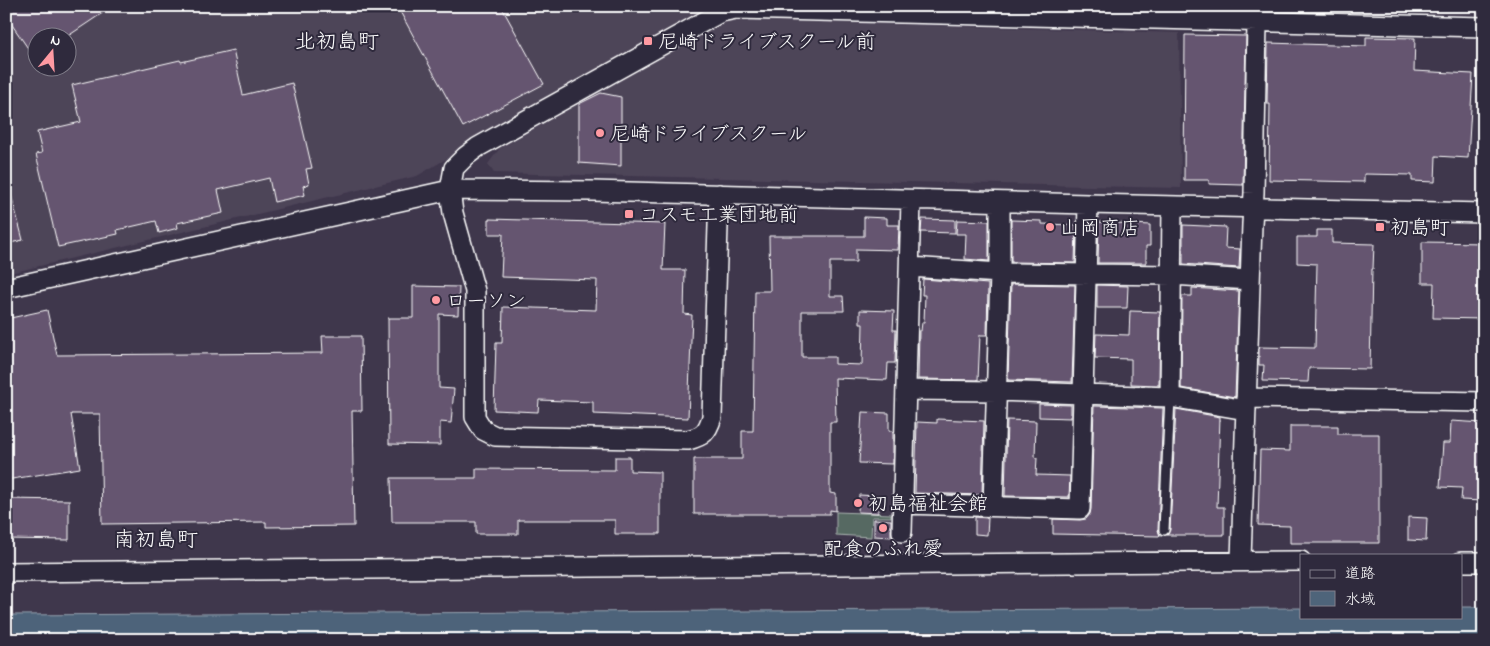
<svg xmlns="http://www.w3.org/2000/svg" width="1490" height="646" viewBox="0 0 1490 646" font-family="'Indie Flower','Klee One',sans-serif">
	<rect width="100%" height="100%" fill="#3f374c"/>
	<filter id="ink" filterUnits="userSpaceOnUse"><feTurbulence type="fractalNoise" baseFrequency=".02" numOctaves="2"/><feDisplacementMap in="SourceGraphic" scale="10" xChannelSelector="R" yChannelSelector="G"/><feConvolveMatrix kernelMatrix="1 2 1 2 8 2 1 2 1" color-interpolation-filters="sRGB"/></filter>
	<g filter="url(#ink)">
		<!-- built -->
		<path fill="#4e4459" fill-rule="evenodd" d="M 6,6 L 708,6 L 417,176 L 6,274 ZM 38,38 L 68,38 L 68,68 L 38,68 Z
			M 730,19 L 1179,33 L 1181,188 L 494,173 L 488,164 L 500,148 Z"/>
		<!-- green -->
		<path fill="#566962" stroke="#aab4b0" d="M 836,512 L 891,514 L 891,517 L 872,517 L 871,537 L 836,535 Z"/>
		<!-- water -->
		<path fill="#4e647a" stroke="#95a2af" d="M 1461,607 L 1484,607 L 1484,640 L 6,640 L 6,615 L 1301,608 L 1301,617 L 1461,617 Z"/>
		<!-- building -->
		<path fill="#65556f" stroke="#fff" d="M 6,6 L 113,6 L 65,38 L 38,38 L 38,63 L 6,16 Z
			M 397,6 L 501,6 L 544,84 L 463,127 Z
			M 1185,35 L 1246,36 L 1243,185 L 1209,184 L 1209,180 L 1184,180 Z
			M 1366,37 L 1415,38 L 1414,71 L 1473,74 L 1468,158 L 1436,156 L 1435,182 L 1412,181 L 1412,175 L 1364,174 L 1364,182 L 1269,180 L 1270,104 L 1267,104 L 1268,43 L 1366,46 Z
			M 233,50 L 243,95 L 292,83 L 312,168 L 306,169 L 309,184 L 303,186 L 305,195 L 274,202 L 269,178 L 218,190 L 223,213 L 177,223 L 178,228 L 159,233 L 156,221 L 117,230 L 118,234 L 58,247 L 36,154 L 42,153 L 37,132 L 81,122 L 72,85 L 180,60 L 181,62 Z
			M 601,93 L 621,97 L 621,166 L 579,163 L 579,104 Z
			M 11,194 L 23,240 L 6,244 L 6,195 Z
			M 864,217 L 887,218 L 887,225 L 899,225 L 898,250 L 856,249 L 856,262 L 830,262 L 830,296 L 843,296 L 844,311 L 802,311 L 802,357 L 835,357 L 835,364 L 862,365 L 863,324 L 860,324 L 860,310 L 894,311 L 893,330 L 896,330 L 895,363 L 888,363 L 887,380 L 835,378 L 836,422 L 830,422 L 830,493 L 836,494 L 836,511 L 830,510 L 830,514 L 694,514 L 694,459 L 742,459 L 742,431 L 753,431 L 755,291 L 770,291 L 769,236 L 864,236 Z
			M 489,219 L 665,224 L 663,270 L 685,270 L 684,314 L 692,315 L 688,418 L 593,414 L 593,402 L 539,400 L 538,412 L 494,410 L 496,343 L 502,343 L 503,307 L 596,310 L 597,280 L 501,277 L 503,234 L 489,234 Z
			M 922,219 L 955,220 L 955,233 L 921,232 Z
			M 957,220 L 989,221 L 989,261 L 965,259 L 966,234 L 956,234 Z
			M 1011,220 L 1042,221 L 1042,224 L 1076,225 L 1075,263 L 1011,262 Z
			M 1099,222 L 1150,225 L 1150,246 L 1146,246 L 1146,263 L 1098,263 Z
			M 1183,225 L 1226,227 L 1225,248 L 1240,249 L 1239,268 L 1183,264 Z
			M 1317,230 L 1332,230 L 1332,243 L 1374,244 L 1373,269 L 1372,269 L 1370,369 L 1309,368 L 1308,382 L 1263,381 L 1264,365 L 1259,365 L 1259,347 L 1315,348 L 1317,264 L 1297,263 L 1297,237 L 1317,237 Z
			M 1422,242 L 1484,243 L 1484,319 L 1433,318 L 1434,283 L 1422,283 Z
			M 923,279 L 988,284 L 987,335 L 980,335 L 978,380 L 918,379 L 919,331 L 921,331 L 922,322 L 924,322 L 925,295 L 922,295 Z
			M 1011,284 L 1075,285 L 1072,382 L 1008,380 Z
			M 1097,285 L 1128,286 L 1127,308 L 1097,308 Z
			M 413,286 L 459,287 L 458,315 L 439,314 L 439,388 L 454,389 L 451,423 L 440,422 L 440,445 L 389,444 L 388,318 L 413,318 Z
			M 1192,288 L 1239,291 L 1235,397 L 1181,388 L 1182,296 L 1192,296 Z
			M 47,310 L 57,355 L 323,353 L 322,336 L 361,336 L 362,411 L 352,411 L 354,526 L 266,527 L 266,522 L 102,524 L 100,414 L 71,414 L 80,468 L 6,480 L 6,319 Z
			M 1130,311 L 1160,312 L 1159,385 L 1131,384 L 1131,359 L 1095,358 L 1096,334 L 1129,335 Z
			M 1039,404 L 1071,405 L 1071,418 L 1039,417 Z
			M 1094,406 L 1163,408 L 1158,530 L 1160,536 L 1053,534 L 1053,519 L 1080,520 L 1086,519 L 1090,514 L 1091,509 Z
			M 1176,409 L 1220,417 L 1217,507 L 1224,507 L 1224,535 L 1167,535 L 1170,530 Z
			M 862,412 L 889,413 L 889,431 L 893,431 L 893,464 L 859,463 Z
			M 937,419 L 984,421 L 982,495 L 915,493 L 917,422 L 937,423 Z
			M 1007,420 L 1036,421 L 1035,458 L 1037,458 L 1036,475 L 1070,476 L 1069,497 L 1005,496 Z
			M 1451,421 L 1484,423 L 1484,501 L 1461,500 L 1462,488 L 1440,487 L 1443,443 L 1450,443 Z
			M 1290,426 L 1338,426 L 1338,434 L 1379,434 L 1379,543 L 1290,543 L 1290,526 L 1258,525 L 1260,450 L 1290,451 Z
			M 615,457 L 630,457 L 630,471 L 660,472 L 660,534 L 615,534 L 615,520 L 518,520 L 518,534 L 476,534 L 476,522 L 392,522 L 391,478 L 476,478 L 476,469 L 615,470 Z
			M 859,495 L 878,496 L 878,513 L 858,512 Z
			M 6,499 L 69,500 L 69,540 L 6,539 Z
			M 975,517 L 988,518 L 987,535 L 975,534 Z
			M 1408,517 L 1427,518 L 1426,541 L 1408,540 Z
			M 874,519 L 891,520 L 891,537 L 874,536 Z"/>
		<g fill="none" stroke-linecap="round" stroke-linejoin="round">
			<defs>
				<path id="lane" d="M 1164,530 L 1170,397"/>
				<path id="street" d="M 719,194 L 712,417 C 707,433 703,436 688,440 L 495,436 L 483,430 L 475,417 L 475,291 L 453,213 L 450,190 L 454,168 L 466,156 L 478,147 L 721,12 L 736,9 L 1484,27
					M 910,267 L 1000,273 L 1172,275 L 1250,280
					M 6,288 L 450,190 L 592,191 L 1088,204 L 1484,213
					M 907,390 L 997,391 L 1170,397 L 1246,410
					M 1170,397 L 1172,207
					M 1246,398 L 1484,402
					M 904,504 L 1080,509 L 1088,204
					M 993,506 L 1000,273 L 1000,202
					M 902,532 L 911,200
					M 1241,560 L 1252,224 L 1254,193 L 1257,22
					M 1461,562 L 1484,562
					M 6,572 L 1301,561"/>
			</defs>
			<!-- lane casing -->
			<use href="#lane" stroke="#fff" stroke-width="12"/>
			<!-- street casing -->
			<use href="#street" stroke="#fff" stroke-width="22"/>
			<!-- lane -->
			<use href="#lane" stroke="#2f2a3d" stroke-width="9"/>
			<!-- street -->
			<use href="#street" stroke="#2f2a3d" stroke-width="19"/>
		</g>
	</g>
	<!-- markers -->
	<g fill="#ff9aa2" stroke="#2f2a3d" stroke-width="2">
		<rect x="643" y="36" width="10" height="10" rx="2.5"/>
		<circle cx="600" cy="133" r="5"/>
		<rect x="624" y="209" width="10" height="10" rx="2.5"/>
		<circle cx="1050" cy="227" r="5"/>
		<rect x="1375" y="222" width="10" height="10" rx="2.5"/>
		<circle cx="436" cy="300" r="5"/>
		<circle cx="858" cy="503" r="5"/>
		<circle cx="883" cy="528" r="5"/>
	</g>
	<g text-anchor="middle" stroke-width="4" stroke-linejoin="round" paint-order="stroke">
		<!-- poi labels -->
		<g font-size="20" fill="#fff" stroke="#2f2a3d" text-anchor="start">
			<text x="658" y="48">尼崎ドライブスクール前</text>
			<text x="610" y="140">尼崎ドライブスクール</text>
			<text x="639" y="221">コスモ工業団地前</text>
			<text x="1060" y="234">山岡商店</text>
			<text x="1390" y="234">初島町</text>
			<text x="446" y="307">ローソン</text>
			<text x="868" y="510">初島福祉会館</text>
			<text x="883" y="555" text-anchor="middle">配食のふれ愛</text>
		</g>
		<!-- neighbourhood labels -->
		<g font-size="21" fill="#fff" stroke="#2f2a3d">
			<text x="337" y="48">北初島町</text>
			<text x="156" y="546">南初島町</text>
		</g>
	</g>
	<!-- margin -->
	<rect width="1490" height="646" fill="none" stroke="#2f2a3d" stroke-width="25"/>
	<rect x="12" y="12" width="1465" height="621" fill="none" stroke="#fff" stroke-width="2" filter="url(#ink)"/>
	<!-- legend -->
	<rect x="1300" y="554" width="162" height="65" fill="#2f2a3d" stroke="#827f8b"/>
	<rect x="1310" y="570" width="25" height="8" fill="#2f2a3d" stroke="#827f8b"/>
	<text x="1345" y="578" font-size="15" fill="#ffffff">道路</text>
	<rect x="1310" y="591" width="25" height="15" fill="#4e647a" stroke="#827f8b"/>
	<text x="1345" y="604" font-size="15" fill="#ffffff">水域</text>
	<!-- north arrow -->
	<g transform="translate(52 52) rotate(18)"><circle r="24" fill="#2f2a3d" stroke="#827f8b"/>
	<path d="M0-4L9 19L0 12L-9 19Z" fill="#ff9aa2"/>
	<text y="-8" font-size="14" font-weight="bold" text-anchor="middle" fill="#ffffff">N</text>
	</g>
</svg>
